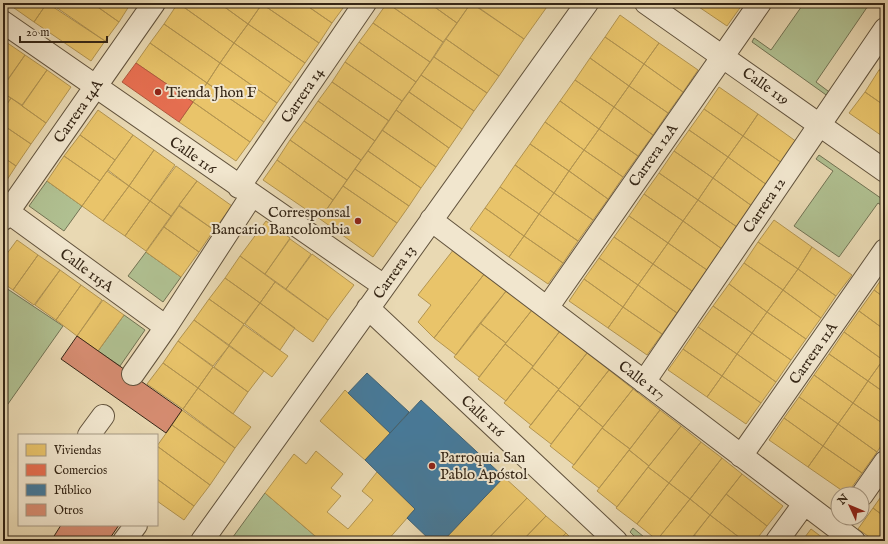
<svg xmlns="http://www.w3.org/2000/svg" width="888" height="544" viewBox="0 0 888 544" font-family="'IM FELL English',serif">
	<rect width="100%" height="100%" fill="#e9d9b3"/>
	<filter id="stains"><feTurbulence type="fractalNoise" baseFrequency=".005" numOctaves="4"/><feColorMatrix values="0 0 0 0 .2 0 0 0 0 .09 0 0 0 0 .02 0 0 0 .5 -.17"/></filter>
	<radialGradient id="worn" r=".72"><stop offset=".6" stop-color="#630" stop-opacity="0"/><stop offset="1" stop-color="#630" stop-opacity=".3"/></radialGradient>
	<!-- green -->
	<path fill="#b0c091" stroke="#727354" d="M 804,3 L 870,3 L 816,82 L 832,94 L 829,97 L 752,42 L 754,38 L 771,50 Z
		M 819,155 L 885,201 L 885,208 L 878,203 L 839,257 L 794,226 L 833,171 L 816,159 Z
		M 47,181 L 82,206 L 64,231 L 29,206 Z
		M 146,252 L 181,277 L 163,302 L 128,276 Z
		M 3,286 L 63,326 L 3,411 Z
		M 124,315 L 145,330 L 120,366 L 98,351 Z
		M 265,493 L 321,541 L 230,541 Z
		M 633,528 L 649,541 L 639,541 L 630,532 Z"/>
	<!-- homes -->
	<path fill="#e9c46a" stroke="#b39551" d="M 7,3 L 47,3 L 34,22 Z
		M 47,3 L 105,41 L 91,61 L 34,22 Z
		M 50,3 L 92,3 L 119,22 L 105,41 Z
		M 92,3 L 131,3 L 119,22 Z
		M 178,3 L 219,3 L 248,24 L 234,43 Z
		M 178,3 L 234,43 L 220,63 L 164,24 Z
		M 219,3 L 261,3 L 262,4 L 248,24 Z
		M 303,3 L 345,3 L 346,4 L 332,23 Z
		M 303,3 L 332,23 L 319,43 L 262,4 Z
		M 387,3 L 429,3 L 457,23 L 443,42 Z
		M 387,3 L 443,42 L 430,62 L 373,23 Z
		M 429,3 L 471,3 L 457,23 Z
		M 471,3 L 524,39 L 499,76 L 446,39 Z
		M 472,3 L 548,3 L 549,4 L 524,39 Z
		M 693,3 L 739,3 L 742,5 L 727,26 Z
		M 877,3 L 885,3 L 885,8 Z
		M 262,4 L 319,43 L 305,63 L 248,24 Z
		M 620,15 L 659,43 L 644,64 L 605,37 Z
		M 373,23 L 430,62 L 416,82 L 359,42 Z
		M 164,24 L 220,63 L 207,83 L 150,43 Z
		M 248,24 L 305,63 L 291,83 L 234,43 Z
		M 605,37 L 644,64 L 629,86 L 590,58 Z
		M 446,39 L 499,76 L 487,93 L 434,57 Z
		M 3,40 L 25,55 L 3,86 Z
		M 359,42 L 416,82 L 402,101 L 345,62 Z
		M 150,43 L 207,83 L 193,102 L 136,63 Z
		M 234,43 L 291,83 L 277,103 L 220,63 Z
		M 659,43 L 698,70 L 683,92 L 644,64 Z
		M 25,55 L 47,70 L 22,105 L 3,93 L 3,87 Z
		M 434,57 L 487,93 L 474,111 L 421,75 Z
		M 590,58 L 629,86 L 614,107 L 575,80 Z
		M 345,62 L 402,101 L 389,121 L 332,82 Z
		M 220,63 L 277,103 L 264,122 L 207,83 Z
		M 885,63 L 885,74 L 879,70 Z
		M 644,64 L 683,92 L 668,113 L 629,86 Z
		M 47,70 L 71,87 L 46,123 L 22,106 Z
		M 879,70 L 885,74 L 885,106 L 865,92 Z
		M 421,75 L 474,111 L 462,129 L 409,92 Z
		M 575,80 L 614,107 L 599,129 L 560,101 Z
		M 332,82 L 389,121 L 375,141 L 318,101 Z
		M 207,83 L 264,122 L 250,142 L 193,102 Z
		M 629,86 L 668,113 L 653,135 L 614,107 Z
		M 719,87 L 758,114 L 743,136 L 704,109 Z
		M 409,92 L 462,129 L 449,148 L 396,110 Z
		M 865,92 L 885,106 L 885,138 L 849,113 Z
		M 3,93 L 11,98 L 3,110 Z
		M 11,98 L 46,123 L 31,144 L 3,125 L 3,110 Z
		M 318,101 L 375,141 L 361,160 L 304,121 Z
		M 560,101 L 599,129 L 584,150 L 545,122 Z
		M 193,102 L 250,142 L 236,161 L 179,122 Z
		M 614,107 L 653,135 L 638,156 L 599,129 Z
		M 704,109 L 743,136 L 728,157 L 689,130 Z
		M 98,110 L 133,135 L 115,160 L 80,135 Z
		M 396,110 L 449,148 L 436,167 L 382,130 Z
		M 758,114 L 797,142 L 782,163 L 743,136 Z
		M 304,121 L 361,160 L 347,180 L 290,140 Z
		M 545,122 L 584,150 L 569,171 L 530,144 Z
		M 3,125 L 31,144 L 16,166 L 3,157 Z
		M 599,129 L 638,156 L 623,177 L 584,150 Z
		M 382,130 L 436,167 L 421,188 L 368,151 Z
		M 689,130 L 728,157 L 713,178 L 674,151 Z
		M 80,135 L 115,160 L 100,181 L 64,156 Z
		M 133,135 L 154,150 L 129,186 L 108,170 Z
		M 743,136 L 782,163 L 767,185 L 728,157 Z
		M 290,140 L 347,180 L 333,200 L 277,160 Z
		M 530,144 L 569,171 L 554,193 L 515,165 Z
		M 154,150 L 175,165 L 150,201 L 129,186 Z
		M 584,150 L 623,177 L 608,199 L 569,171 Z
		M 368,151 L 421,188 L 409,206 L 355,169 Z
		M 674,151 L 713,178 L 698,200 L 659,173 Z
		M 64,156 L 100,181 L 82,206 L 47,181 Z
		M 3,157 L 16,166 L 3,186 Z
		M 728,157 L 767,185 L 752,206 L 713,178 Z
		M 277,160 L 333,200 L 320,219 L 263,180 Z
		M 515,165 L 554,193 L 539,214 L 500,187 Z
		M 176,166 L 197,181 L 171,216 L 150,201 Z
		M 355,169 L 409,206 L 397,223 L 343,186 Z
		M 107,171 L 129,186 L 103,221 L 82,206 Z
		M 569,171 L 608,199 L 593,220 L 554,193 Z
		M 659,173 L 698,200 L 683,221 L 644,194 Z
		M 713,178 L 752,206 L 737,227 L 698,200 Z
		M 197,181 L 232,206 L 214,230 L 179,205 Z
		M 129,186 L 150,201 L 125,236 L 103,221 Z
		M 343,186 L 397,223 L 373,257 L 320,219 Z
		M 500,187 L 539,214 L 524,236 L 485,208 Z
		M 554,193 L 593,220 L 578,241 L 539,214 Z
		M 644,194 L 683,221 L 668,243 L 629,216 Z
		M 698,200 L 737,227 L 722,249 L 683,221 Z
		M 150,201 L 171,216 L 146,251 L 125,236 Z
		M 179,206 L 214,230 L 199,252 L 164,227 Z
		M 485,208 L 524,236 L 509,257 L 470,229 Z
		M 539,214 L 578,241 L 563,263 L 524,236 Z
		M 629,216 L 668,243 L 653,264 L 614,237 Z
		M 774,220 L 812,247 L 798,269 L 758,242 Z
		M 266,221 L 290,238 L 265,274 L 240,256 Z
		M 683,221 L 722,249 L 707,270 L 668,243 Z
		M 164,227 L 199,252 L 181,277 L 146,252 Z
		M 524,236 L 563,263 L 548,284 L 509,257 Z
		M 614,237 L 653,264 L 638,285 L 599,258 Z
		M 290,239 L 311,254 L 286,289 L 265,274 Z
		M 17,240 L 38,255 L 13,290 L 3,283 L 3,259 Z
		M 758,242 L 798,269 L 783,290 L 744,263 Z
		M 668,243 L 707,270 L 692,291 L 653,264 Z
		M 812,247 L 852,275 L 836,296 L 798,269 Z
		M 454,249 L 485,273 L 434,338 L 418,322 L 431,305 L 418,295 Z
		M 312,254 L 354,285 L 328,320 L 286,289 Z
		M 38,255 L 60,270 L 34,305 L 13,290 Z
		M 240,256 L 275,282 L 260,303 L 225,278 Z
		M 599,258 L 638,285 L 623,307 L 584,279 Z
		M 744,263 L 783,290 L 767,312 L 729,284 Z
		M 653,264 L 692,291 L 677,313 L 638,285 Z
		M 798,269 L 836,296 L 821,318 L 783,290 Z
		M 60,270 L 81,285 L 56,320 L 35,305 Z
		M 485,273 L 507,290 L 456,355 L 434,338 Z
		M 885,274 L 885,298 L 874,290 Z
		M 225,278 L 260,303 L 244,324 L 209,299 Z
		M 584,279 L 623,307 L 608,328 L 569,301 Z
		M 275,282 L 328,320 L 313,342 L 260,303 Z
		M 729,284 L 767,312 L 752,333 L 713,306 Z
		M 81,285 L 102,300 L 77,336 L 56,320 Z
		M 638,285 L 677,313 L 662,334 L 623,307 Z
		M 507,290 L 532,310 L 506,343 L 480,323 Z
		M 783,290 L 821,318 L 806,339 L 767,312 Z
		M 874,290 L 885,298 L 885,330 L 859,311 Z
		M 209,299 L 244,324 L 229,345 L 194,320 Z
		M 103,300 L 124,315 L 98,351 L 77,336 Z
		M 260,303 L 295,328 L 280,350 L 245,324 Z
		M 713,306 L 752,333 L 737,354 L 698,327 Z
		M 623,307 L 662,334 L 647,355 L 608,328 Z
		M 532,310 L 560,331 L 533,366 L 505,344 Z
		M 859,311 L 885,330 L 885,357 L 883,360 L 844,332 Z
		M 767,312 L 806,339 L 791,360 L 752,333 Z
		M 194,320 L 229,346 L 213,366 L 178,341 Z
		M 480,323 L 506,343 L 479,377 L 454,357 Z
		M 244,325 L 288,356 L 272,377 L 229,345 Z
		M 698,327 L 737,354 L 722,376 L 683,349 Z
		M 560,331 L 587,353 L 559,389 L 532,368 Z
		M 844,332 L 883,360 L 868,381 L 829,354 Z
		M 752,333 L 791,360 L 776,382 L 737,354 Z
		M 178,341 L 213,367 L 198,388 L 163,363 Z
		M 505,344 L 533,366 L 506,401 L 478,379 Z
		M 229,346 L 264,371 L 248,392 L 214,367 Z
		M 683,349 L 722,376 L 707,397 L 668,370 Z
		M 587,353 L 609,370 L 580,407 L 558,390 Z
		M 737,354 L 776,382 L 761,403 L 722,376 Z
		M 829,354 L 868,381 L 853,403 L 814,375 Z
		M 883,360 L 885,362 L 885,393 L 868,381 Z
		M 163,363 L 198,388 L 183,409 L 147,384 Z
		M 213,367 L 248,392 L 233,414 L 198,388 Z
		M 532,368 L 559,389 L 531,425 L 504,403 Z
		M 609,370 L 633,389 L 603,427 L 579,408 Z
		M 814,375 L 853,403 L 838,424 L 799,397 Z
		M 722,376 L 761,403 L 746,424 L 707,397 Z
		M 868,381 L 885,393 L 885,425 L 853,403 Z
		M 198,388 L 251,427 L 235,448 L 183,409 Z
		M 633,389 L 660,410 L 630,449 L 602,428 Z
		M 345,390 L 390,433 L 365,460 L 320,421 Z
		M 558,390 L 580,407 L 551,444 L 529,427 Z
		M 799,397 L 838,424 L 823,446 L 784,418 Z
		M 853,403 L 885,425 L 885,440 L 877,452 L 838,424 Z
		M 579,408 L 603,427 L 574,465 L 550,446 Z
		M 182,410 L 235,448 L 225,463 L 172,425 Z
		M 660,410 L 681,426 L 649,466 L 629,450 Z
		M 784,418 L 823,446 L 808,467 L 769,440 Z
		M 838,424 L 877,452 L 862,473 L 823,446 Z
		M 172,425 L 225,463 L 210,485 L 157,446 Z
		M 681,426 L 701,442 L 669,483 L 648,467 Z
		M 602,428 L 630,449 L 599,488 L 572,467 Z
		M 701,442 L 722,458 L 690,499 L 669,483 Z
		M 157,446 L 210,485 L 194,506 L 157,479 Z
		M 823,446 L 862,473 L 847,494 L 808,467 Z
		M 629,450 L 649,466 L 617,507 L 597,491 Z
		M 316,451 L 343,474 L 331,488 L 341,496 L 327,512 L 348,529 L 373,500 L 362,491 L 377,472 L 415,509 L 387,541 L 321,541 L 265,493 L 294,454 L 306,464 Z
		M 722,458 L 742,474 L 710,515 L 690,499 Z
		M 648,467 L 669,483 L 637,524 L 616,508 Z
		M 742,474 L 783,506 L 767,526 L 726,494 Z
		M 504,477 L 527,498 L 486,541 L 443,541 Z
		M 157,479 L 194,506 L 184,520 L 157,501 Z
		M 669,483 L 690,499 L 657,540 L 637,524 Z
		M 885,491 L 885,517 L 873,508 Z
		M 726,494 L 767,526 L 755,541 L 744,541 L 710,515 Z
		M 527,498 L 546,516 L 522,541 L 486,541 Z
		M 690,499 L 710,515 L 690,541 L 659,541 L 657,540 Z
		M 873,508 L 885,517 L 885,541 L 875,541 L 858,529 Z
		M 710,515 L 744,541 L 701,541 L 694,535 Z
		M 546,516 L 566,533 L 558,541 L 522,541 Z
		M 811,529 L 827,541 L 802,541 Z
		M 566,533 L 574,541 L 558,541 Z
		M 694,535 L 701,541 L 690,541 Z"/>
	<!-- shops -->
	<path fill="#e76f51" stroke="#b2593f" d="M 136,63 L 193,102 L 179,122 L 122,82 Z"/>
	<!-- public -->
	<path fill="#457b9d" stroke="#406274" d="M 367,373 L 409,412 L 390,433 L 348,393 Z
		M 421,400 L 504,477 L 443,541 L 431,541 L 407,518 L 415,509 L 365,460 Z"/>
	<!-- building -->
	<path fill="#d78d72" stroke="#352616" d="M 77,336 L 182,410 L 166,433 L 61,359 Z
		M 61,525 L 119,525 L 108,541 L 51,541 Z"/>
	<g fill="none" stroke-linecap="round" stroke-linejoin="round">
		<defs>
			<path id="minor" d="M 646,3 L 885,171
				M 3,22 L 384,286
				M 239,187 L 365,3
				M 8,212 L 166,327
				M 3,219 L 154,3
				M 431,220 L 854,541
				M 368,308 L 616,541
				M 547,308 L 760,3
				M 133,374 L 166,327 L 252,195
				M 644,382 L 885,29
				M 89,435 L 103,416
				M 741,456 L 885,250
				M 862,495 L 885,462
				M 124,541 L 136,525
				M 202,541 L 587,3
				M 777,541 L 804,504"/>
		</defs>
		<!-- minor casing -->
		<use href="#minor" stroke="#62533d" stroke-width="24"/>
		<!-- minor -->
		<use href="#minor" stroke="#f1e6ce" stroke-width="22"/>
	</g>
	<!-- markers -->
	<g fill="#8f2418" stroke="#f1e6ce" stroke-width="1.5">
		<circle cx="158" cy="92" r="4"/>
		<circle cx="358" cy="221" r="4"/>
		<circle cx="432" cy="466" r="4"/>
	</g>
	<g text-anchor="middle" stroke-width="4" stroke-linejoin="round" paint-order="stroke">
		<!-- street labels -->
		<g font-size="15" fill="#352616" stroke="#f1e6ce">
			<text transform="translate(766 86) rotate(35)" y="5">Calle 119</text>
			<text transform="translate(302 95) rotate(-56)" y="5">Carrera 14</text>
			<text transform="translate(78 111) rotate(-55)" y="5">Carrera 14A</text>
			<text transform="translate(193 155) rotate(35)" y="5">Calle 116</text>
			<text transform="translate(653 155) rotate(-55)" y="5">Carrera 12A</text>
			<text transform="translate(764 205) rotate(-56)" y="5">Carrera 12</text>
			<text transform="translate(87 270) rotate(36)" y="5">Calle 115A</text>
			<text transform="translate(394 272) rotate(-55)" y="5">Carrera 13</text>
			<text transform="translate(813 353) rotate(-55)" y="5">Carrera 11A</text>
			<text transform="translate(642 380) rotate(37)" y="5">Calle 117</text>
			<text transform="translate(483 416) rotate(43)" y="5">Calle 116</text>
		</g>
		<!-- poi labels -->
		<g font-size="15" fill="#352616" stroke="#f1e6ce" text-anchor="start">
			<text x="166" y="97">Tienda Jhon F</text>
			<text x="350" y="217" text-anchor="end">Corresponsal<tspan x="350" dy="17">Bancario Bancolombia</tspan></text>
			<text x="440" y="462">Parroquia San<tspan x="440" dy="17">Pablo Apóstol</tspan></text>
		</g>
	</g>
	<!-- margin -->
	<rect width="888" height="544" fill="none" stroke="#e9d9b3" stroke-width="16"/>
	<rect x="4" y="4" width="880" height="536" fill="none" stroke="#352616" stroke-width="2"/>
	<rect x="8" y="8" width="872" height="528" fill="none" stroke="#352616"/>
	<!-- legend -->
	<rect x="18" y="434" width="140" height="92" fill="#f1e6ce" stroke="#a69984"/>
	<rect x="26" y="444" width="20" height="12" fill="#e9c46a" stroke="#a69984"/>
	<text x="54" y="454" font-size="12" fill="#352616">Viviendas</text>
	<rect x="26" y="464" width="20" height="12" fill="#e76f51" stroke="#a69984"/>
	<text x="54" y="474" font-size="12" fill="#352616">Comercios</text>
	<rect x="26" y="484" width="20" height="12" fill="#457b9d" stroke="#a69984"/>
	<text x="54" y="494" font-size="12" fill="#352616">Público</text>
	<rect x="26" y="504" width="20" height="12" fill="#d78d72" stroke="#a69984"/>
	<text x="54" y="514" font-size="12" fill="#352616">Otros</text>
	<!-- north arrow -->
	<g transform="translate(850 506) rotate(314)"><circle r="19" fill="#f1e6ce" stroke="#a69984"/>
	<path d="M0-3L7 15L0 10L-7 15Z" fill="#8f2418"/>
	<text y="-6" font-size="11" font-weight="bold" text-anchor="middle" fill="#352616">N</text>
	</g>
	<!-- scale -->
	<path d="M20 36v6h87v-6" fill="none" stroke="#352616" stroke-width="2"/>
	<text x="26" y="36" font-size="12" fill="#352616" stroke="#f1e6ce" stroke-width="3" paint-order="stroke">20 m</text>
	<rect width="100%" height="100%" filter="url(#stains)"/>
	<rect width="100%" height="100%" fill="url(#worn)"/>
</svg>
